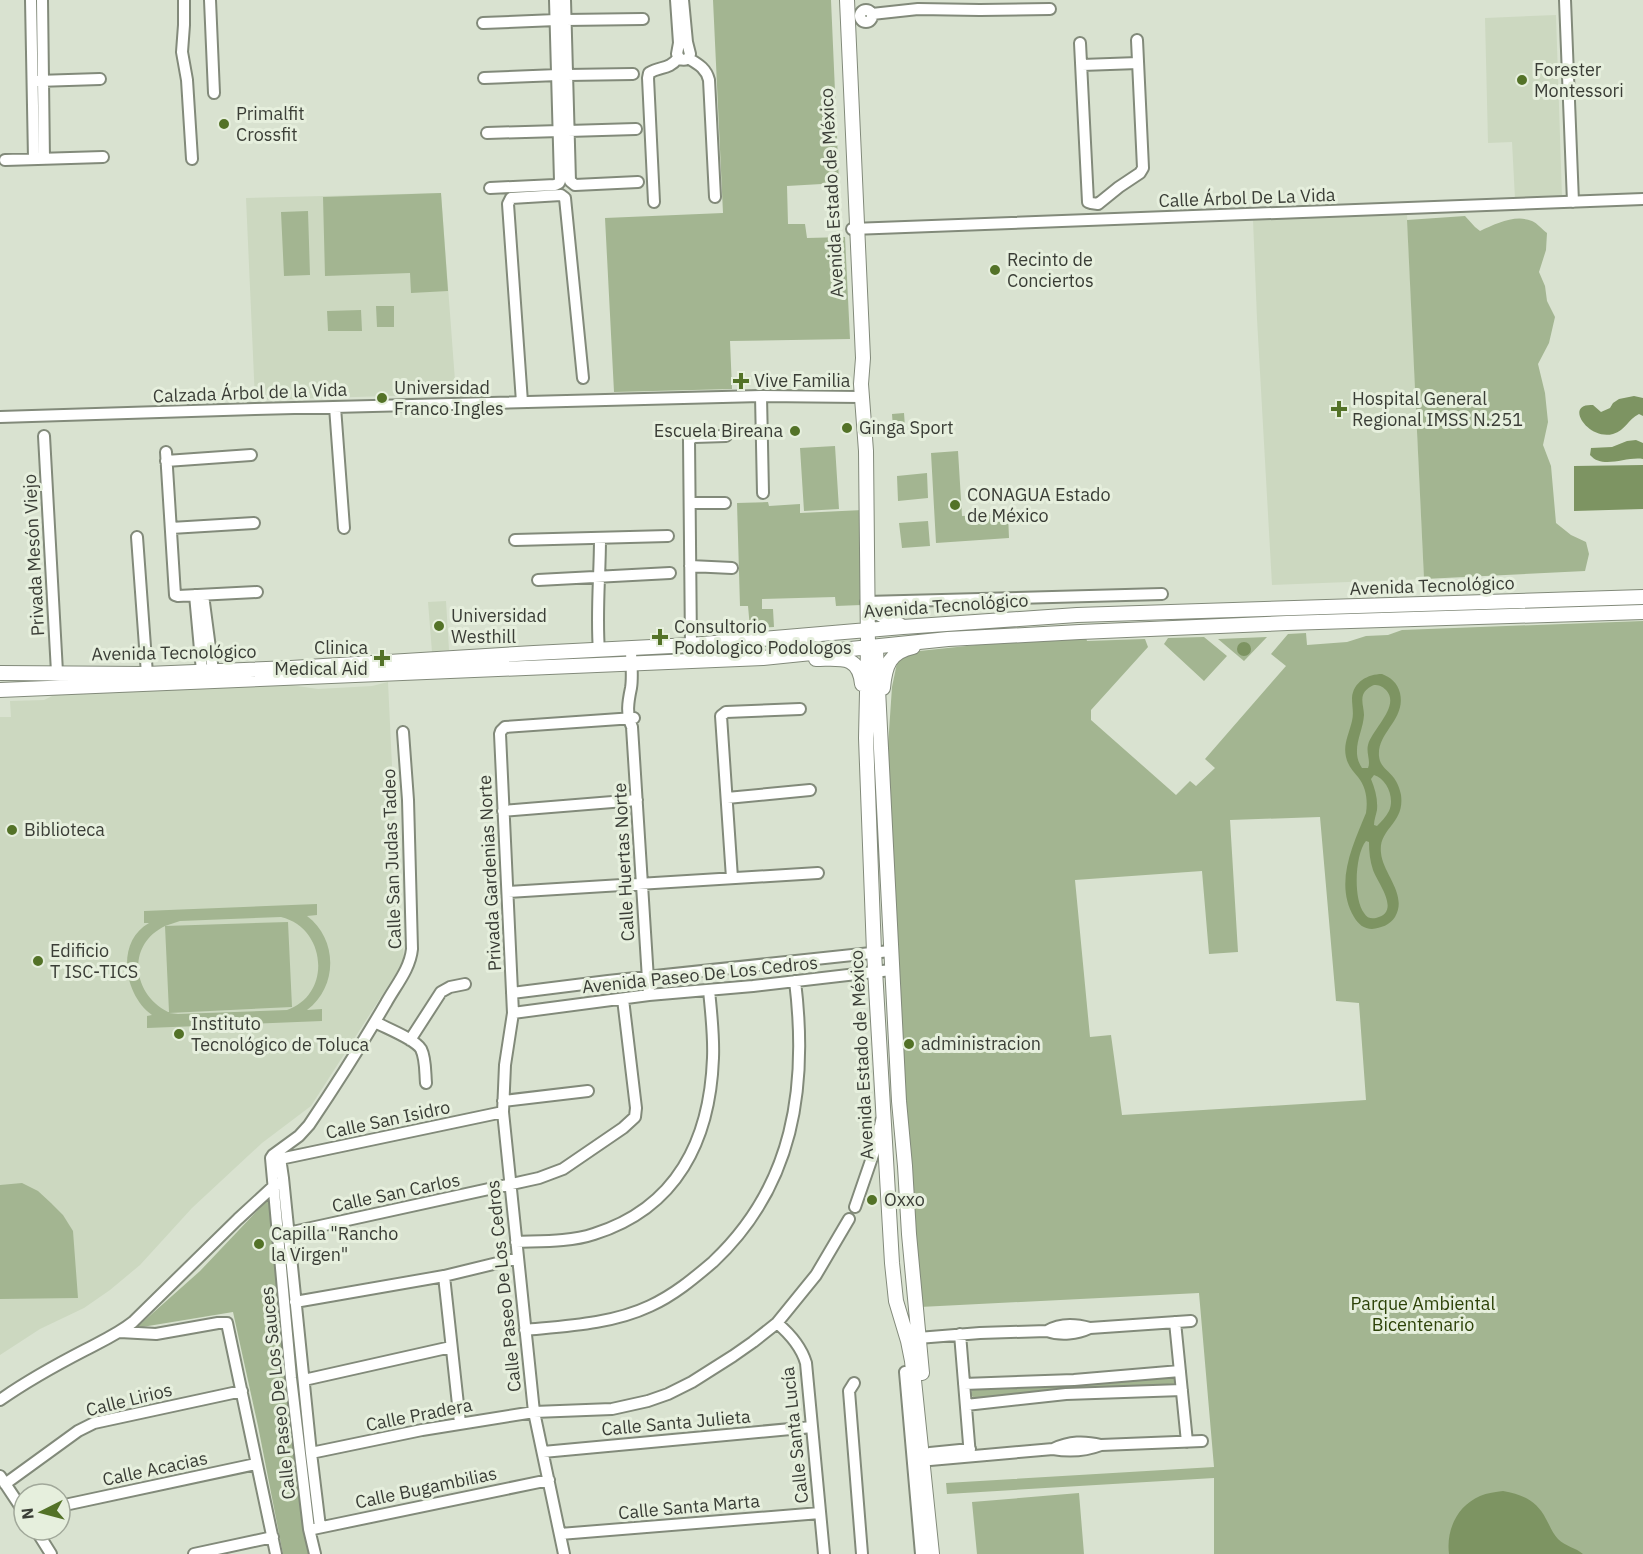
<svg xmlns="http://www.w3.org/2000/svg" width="1643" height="1554" viewBox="0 0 1643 1554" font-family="'IBM Plex Sans',sans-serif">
	<rect width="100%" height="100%" fill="#d9e2d0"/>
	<!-- built -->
	<path fill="#ccd8c0" d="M 1556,15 L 1562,197 L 1515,199 L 1512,142 L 1488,143 L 1485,18 Z
		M 441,193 L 456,394 L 255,400 L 246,198 Z
		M 1407,214 L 1424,579 L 1272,585 L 1257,319 L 1253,220 Z
		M 446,601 L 449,650 L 432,652 L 428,602 Z
		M 388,682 L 395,828 L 404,961 L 311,1106 L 262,1143 L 192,1208 L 140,1265 L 110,1290 L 84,1308 L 40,1329 L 0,1355 L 0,717 L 11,717 L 10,701 L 44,700 L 56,694 L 290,685 L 318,689 L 372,686 Z"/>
	<!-- green -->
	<path fill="#a3b591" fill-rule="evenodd" d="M 713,0 L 831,0 L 839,183 L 787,186 L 788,224 L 805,224 L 807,238 L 845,237 L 850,339 L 730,341 L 732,389 L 614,392 L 605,218 L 723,213 Z
		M 441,193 L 448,291 L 411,293 L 410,273 L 325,276 L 323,197 Z
		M 308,211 L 310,275 L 284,276 L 281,212 Z
		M 1465,216 L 1475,227 L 1480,231 C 1496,224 1515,214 1532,221 C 1537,223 1543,230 1547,233 L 1546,250 L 1539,272 L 1545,286 L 1547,301 L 1555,317 L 1549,343 L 1538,364 L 1545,393 L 1548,422 L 1543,445 L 1551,466 L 1556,523 L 1571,535 L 1586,542 L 1589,554 L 1585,571 L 1424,579 L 1407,220 Z
		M 376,306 L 394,306 L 394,327 L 377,327 Z
		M 361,310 L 362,331 L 328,331 L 327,311 Z
		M 904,413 L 905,427 L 893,428 L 892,414 Z
		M 835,446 L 839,509 L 804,511 L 800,448 Z
		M 958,451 L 962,516 L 1008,514 L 1009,538 L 936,543 L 931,453 Z
		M 927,473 L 928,498 L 898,501 L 897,476 Z
		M 768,502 L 769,506 L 800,504 L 800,513 L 863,510 L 861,605 L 836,606 L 835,597 L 762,599 L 762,609 L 773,609 L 774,627 L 750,628 L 748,606 L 740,606 L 737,503 Z
		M 928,521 L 930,546 L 902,548 L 899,523 Z
		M 1643,621 L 1643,1554 L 1214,1554 L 1214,1478 L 947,1494 L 946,1483 L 1214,1467 L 1199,1293 L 920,1307 L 894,940 L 887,761 L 892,687 L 897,663 L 910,652 L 995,643 L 1086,638 L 1087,641 L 1145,639 L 1148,647 L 1091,710 L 1091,720 L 1176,795 L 1190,781 L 1196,786 L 1215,768 L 1205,759 L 1286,666 L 1271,654 L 1288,634 L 1306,633 L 1307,645 L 1347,642 L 1366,636 L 1388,635 L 1402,630 ZM 1320,817 L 1336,1001 L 1359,1003 L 1366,1100 L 1122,1115 L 1111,1035 L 1090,1037 L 1075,880 L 1202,871 L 1209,954 L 1238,952 L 1230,820 Z
		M 1204,637 L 1227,656 L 1204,681 L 1164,644 L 1168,638 Z
		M 1267,637 L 1244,661 L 1218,639 Z
		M 317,904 L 317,915 L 307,916 C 338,939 338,987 307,1010 L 322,1009 L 322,1021 L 147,1028 L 147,1016 L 152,1015 C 124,995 115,942 149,923 L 144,923 L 144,911 ZM 281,917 C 327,928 332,995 287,1010 L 178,1014 L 169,1013 L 292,1007 L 288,922 L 165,926 L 180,921 ZM 165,926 L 169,1012 L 168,1012 C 132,994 126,945 165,926 Z
		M 22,1183 L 38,1191 L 51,1203 L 63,1215 L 73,1231 L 78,1298 L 0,1299 L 0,1185 Z
		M 272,1195 L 312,1554 L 283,1554 L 258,1426 L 233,1312 L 136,1328 L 200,1271 Z
		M 1172,1377 L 1176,1380 L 1175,1385 L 1116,1389 L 1082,1387 L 974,1399 L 971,1394 L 972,1390 L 974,1388 L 1078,1386 L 1117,1381 Z
		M 1079,1493 L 1084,1554 L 977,1554 L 972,1502 Z"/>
	<!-- water -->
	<path fill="#7d9462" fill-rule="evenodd" d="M 1634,396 L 1643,398 L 1643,416 L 1639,414 C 1628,419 1626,430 1613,434 C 1588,441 1563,403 1593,405 L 1601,412 L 1610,408 L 1613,403 L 1619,399 Z
		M 1636,440 L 1643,443 L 1643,459 C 1626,456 1603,470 1590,455 L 1591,448 L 1612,447 L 1627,441 Z
		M 1643,465 L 1643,509 L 1574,511 L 1574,466 Z
		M1237 649a7 7 0 1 1 14 0a7 7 0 1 1-14 0Z
		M 1382,674 C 1391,678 1397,682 1400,693 C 1406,720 1377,732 1379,756 C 1380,767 1388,770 1394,778 C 1397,782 1400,789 1401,795 C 1405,824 1378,828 1381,853 C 1383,874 1408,895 1395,917 C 1390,925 1381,928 1372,929 C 1364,929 1358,924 1354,917 C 1334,883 1353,845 1366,813 C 1368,800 1366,787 1358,777 C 1353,771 1348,766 1346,757 C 1343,744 1349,734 1352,721 C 1354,713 1352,706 1352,698 C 1353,682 1368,674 1382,674 ZM 1374,685 C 1379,685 1382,686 1386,690 C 1401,706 1372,729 1368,745 C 1366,753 1371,761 1368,768 L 1362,768 C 1350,750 1363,733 1364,715 C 1364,709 1361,701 1363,695 C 1365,690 1369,687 1374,685 ZM 1374,775 C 1387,779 1395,798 1389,811 C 1386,817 1381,822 1377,826 L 1374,825 C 1374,820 1376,815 1377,810 C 1378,799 1375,789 1371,779 ZM 1366,841 L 1369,842 C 1369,852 1370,861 1373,870 C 1377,882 1402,912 1376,918 C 1371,919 1367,918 1364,913 C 1353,899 1355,854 1366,841 Z
		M 1503,1491 C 1522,1494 1537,1501 1546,1519 C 1550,1526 1553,1534 1558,1539 C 1565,1546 1576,1548 1583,1554 L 1449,1554 C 1446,1530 1457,1506 1480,1496 C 1487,1493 1496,1492 1503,1491 Z"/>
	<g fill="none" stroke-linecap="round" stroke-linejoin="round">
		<defs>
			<path id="minor" d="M 31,0 L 34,159
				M 42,0 L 44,159
				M 184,0 L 184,25 L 182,52 L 187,80 L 192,159
				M 210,0 L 214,93
				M 565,0 L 570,181 L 575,185 L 638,182
				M 676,0 L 679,43 L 677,54 L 680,59 C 685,61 689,59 690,54 L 687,42 L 683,0
				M 1565,0 L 1573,202
				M860 16a6 6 0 1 1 12 0a6 6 0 1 1-12 0Z
				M 872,14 L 918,9 L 980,10 L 1050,9
				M 565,20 L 643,19
				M 483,23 L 556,20
				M 1080,43 L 1088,202 L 1091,203 L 1098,204 L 1119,187 L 1140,173 L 1143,168 L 1137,40
				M 688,58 C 698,64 706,68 709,80 L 715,197
				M 1082,65 L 1138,63
				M 567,75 L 633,74
				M 484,78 L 558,75
				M 37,81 L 100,79
				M 568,131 L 636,129
				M 487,133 L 560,131
				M 5,160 L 103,157
				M 490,188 L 555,185 L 559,183 L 560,181 L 555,0
				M 654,202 L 648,78 L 649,73 C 660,66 669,70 678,58
				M 852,229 L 1643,199
				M 761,396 L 763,493
				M 522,402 L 508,204 L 511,198 L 561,195 L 565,198 L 583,378
				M 335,407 L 344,528
				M 0,417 L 255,409 L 761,396 L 861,397
				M 44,436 L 57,672
				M 166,452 L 175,595 L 178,596 L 257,592
				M 166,461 L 251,455
				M 690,503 L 725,503
				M 171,528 L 254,523
				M 137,537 L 147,674
				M 515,540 L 668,536
				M 690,566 L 732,568
				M 538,580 L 670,573
				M 195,595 L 202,671
				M 203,595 L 213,671
				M 866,602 L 1162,594
				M 691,645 L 689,440 L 694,437 L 726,436
				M 631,649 C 631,661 633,676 631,688 C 628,702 626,714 632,727 L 649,995
				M 599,651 C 596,613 600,576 600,538
				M 727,798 L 810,790
				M 503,811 L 637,800
				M 732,878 L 721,716 L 726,712 L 800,709
				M 508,892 L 818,873
				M 512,993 L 608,981 L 890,951
				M 513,1013 L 649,995 L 753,986 L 891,970
				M 375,1022 C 386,1028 415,1039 421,1049 C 426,1059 425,1073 426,1083
				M 410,1040 L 441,992 L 450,987 L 465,984
				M 503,1101 L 588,1091
				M 279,1151 L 283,1178 L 311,1453 L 320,1527
				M 280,1159 L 503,1112
				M 855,1207 L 876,1146 L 881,1121
				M 288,1233 L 539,1178 L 563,1169 L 623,1128 L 635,1117 L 636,1108 L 623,999
				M 516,1242 C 541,1241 570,1242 594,1234 C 677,1208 710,1140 713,1058 C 714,1035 711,1012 709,990
				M 444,1276 L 460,1423
				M 295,1302 L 444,1276 L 518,1258
				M 1175,1322 L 1187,1442
				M 777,1323 C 790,1334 801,1346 806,1363 L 824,1554
				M 525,1330 C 566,1326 612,1324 650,1306 C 674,1295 693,1279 713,1262 C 794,1186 808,1087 795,981
				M 1047,1331 C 1060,1323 1076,1324 1090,1328 L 1191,1321
				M 120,1332 L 156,1334 L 218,1323 L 227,1323 L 276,1554
				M 960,1334 L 970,1456
				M 918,1338 L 980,1333 L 1047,1331 C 1061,1336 1077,1334 1090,1328
				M 905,1372 L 921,1554
				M 304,1380 L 451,1347
				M 854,1383 L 849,1391 L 862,1554
				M 964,1384 L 1074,1380 L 1180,1371
				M 0,1400 C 27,1381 56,1365 85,1350 C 102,1341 118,1334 133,1322 L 238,1219 L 276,1184
				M 966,1405 L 1066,1394 L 1182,1390
				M 1053,1449 C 1070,1441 1084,1441 1101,1445 L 1202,1441
				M 543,1452 L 812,1427
				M 311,1453 L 422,1430 L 534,1412 L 612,1409 L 648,1401 L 668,1394 L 692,1382 L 733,1356 L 753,1342 L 777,1323 L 816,1275 L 849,1219
				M 930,1453 L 970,1449
				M 930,1460 L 1053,1449 C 1070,1452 1085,1451 1101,1445
				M 0,1476 L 24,1512
				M 5,1484 L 78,1431 L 94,1423 L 242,1391
				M 60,1506 L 256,1464
				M 313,1529 L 549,1480
				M 36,1530 L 51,1554
				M 560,1534 L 820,1513
				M 194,1554 L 273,1537
				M 315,1554 L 309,1529 L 291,1378 L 271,1158 L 273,1155 L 299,1136 L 309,1125 C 336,1085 362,1044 386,1003 C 396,985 410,969 412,949 L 408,800 L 403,732
				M 564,1554 L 534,1412 L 503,1112 L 505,1065 L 513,1013 L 500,734 L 501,731 L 505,727 L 634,718"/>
			<path id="major" d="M 847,0 L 863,358 L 861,384 L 866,451 L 868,647 L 866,738 L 874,952 L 892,1263 L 896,1301 L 908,1341 L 912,1361 L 932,1554
				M 873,610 L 903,627
				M 876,650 L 899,1101 L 905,1166 L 909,1234 L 922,1373
				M 816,659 C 840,659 859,654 862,684
				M 0,673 L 147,674 L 291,668 L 534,653 L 691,645 L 903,627 L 1077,615 L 1643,597
				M 883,688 C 885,665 890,652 913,647
				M 0,690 L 763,658 L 948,639 L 1080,632 L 1287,623 L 1643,612"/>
		</defs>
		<!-- minor casing -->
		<use href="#minor" stroke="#828a7a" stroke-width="14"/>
		<!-- major casing -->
		<use href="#major" stroke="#828a7a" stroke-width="16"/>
		<!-- minor -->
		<use href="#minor" stroke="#fff" stroke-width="10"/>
		<!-- major -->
		<use href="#major" stroke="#fff" stroke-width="14"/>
	</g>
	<!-- markers -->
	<g fill="#537227" stroke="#e6efdd" stroke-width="2">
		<circle cx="1522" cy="80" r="6"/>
		<circle cx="224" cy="124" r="6"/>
		<circle cx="995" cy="270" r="6"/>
		<path d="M738 372h6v6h6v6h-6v6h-6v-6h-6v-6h6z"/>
		<circle cx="382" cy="398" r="6"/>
		<path d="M1336 400h6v6h6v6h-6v6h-6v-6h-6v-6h6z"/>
		<circle cx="847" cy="428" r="6"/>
		<circle cx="795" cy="431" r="6"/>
		<circle cx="955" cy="505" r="6"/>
		<circle cx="439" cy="626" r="6"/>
		<path d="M657 628h6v6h6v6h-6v6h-6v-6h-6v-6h6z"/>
		<path d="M379 649h6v6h6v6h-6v6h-6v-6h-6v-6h6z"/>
		<circle cx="12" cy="830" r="6"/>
		<circle cx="38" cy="961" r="6"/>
		<circle cx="179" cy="1034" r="6"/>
		<circle cx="909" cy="1044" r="6"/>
		<circle cx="872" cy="1200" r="6"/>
		<circle cx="259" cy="1244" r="6"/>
	</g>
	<g text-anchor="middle" stroke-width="6" stroke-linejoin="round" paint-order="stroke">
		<!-- poi labels -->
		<g font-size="18" fill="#3a3d36" stroke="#e6efdd" text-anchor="start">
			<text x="1534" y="76">Forester<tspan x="1534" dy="21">Montessori</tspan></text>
			<text x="236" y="120">Primalfit<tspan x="236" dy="21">Crossfit</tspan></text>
			<text x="1007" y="266">Recinto de<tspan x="1007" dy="21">Conciertos</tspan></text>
			<text x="754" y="387">Vive Familia</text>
			<text x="394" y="394">Universidad<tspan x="394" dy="21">Franco Ingles</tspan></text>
			<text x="1352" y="405">Hospital General<tspan x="1352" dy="21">Regional IMSS N.251</tspan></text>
			<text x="859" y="434">Ginga Sport</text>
			<text x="783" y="437" text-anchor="end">Escuela Bireana</text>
			<text x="967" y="501">CONAGUA Estado<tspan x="967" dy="21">de México</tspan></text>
			<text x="451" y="622">Universidad<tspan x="451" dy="21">Westhill</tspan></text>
			<text x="674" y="633">Consultorio<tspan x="674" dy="21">Podologico Podologos</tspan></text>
			<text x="368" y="654" text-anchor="end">Clinica<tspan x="368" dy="21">Medical Aid</tspan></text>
			<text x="24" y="836">Biblioteca</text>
			<text x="50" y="957">Edificio<tspan x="50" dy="21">T ISC-TICS</tspan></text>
			<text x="191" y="1030">Instituto<tspan x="191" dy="21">Tecnológico de Toluca</tspan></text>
			<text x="921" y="1050">administracion</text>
			<text x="884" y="1206">Oxxo</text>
			<text x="271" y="1240">Capilla "Rancho<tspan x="271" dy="21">la Virgen"</tspan></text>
		</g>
		<!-- street labels -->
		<g font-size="18" fill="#3a3d36" stroke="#e6efdd">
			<text transform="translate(832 193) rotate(-93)" y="6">Avenida Estado de México</text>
			<text transform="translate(1247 198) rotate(-2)" y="6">Calle Árbol De La Vida</text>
			<text transform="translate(250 393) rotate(-2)" y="6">Calzada Árbol de la Vida</text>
			<text transform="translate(34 555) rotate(-93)" y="6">Privada Mesón Viejo</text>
			<text transform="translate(1432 586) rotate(-2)" y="6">Avenida Tecnológico</text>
			<text transform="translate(946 606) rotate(-4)" y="6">Avenida Tecnológico</text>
			<text transform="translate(174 653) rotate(-1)" y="6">Avenida Tecnológico</text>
			<text transform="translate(392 859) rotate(-92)" y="6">Calle San Judas Tadeo</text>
			<text transform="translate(624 862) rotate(-93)" y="6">Calle Huertas Norte</text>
			<text transform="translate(490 873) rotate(-93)" y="6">Privada Gardenias Norte</text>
			<text transform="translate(700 975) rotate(-6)" y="6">Avenida Paseo De Los Cedros</text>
			<text transform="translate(862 1055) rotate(-93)" y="6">Avenida Estado de México</text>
			<text transform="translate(388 1120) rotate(-12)" y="6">Calle San Isidro</text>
			<text transform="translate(396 1193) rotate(-12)" y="6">Calle San Carlos</text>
			<text transform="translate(504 1286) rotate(-96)" y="6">Calle Paseo De Los Cedros</text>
			<text transform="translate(278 1393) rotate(-96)" y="6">Calle Paseo De Los Sauces</text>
			<text transform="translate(129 1400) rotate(-14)" y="6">Calle Lirios</text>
			<text transform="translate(419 1415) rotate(-11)" y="6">Calle Pradera</text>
			<text transform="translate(676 1423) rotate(-5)" y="6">Calle Santa Julieta</text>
			<text transform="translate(795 1435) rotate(-96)" y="6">Calle Santa Lucía</text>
			<text transform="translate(155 1469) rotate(-12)" y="6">Calle Acacias</text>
			<text transform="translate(426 1488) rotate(-12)" y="6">Calle Bugambilias</text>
			<text transform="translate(689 1507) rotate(-5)" y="6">Calle Santa Marta</text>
		</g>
		<!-- park labels -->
		<g font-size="18" fill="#2d4208" stroke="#e6efdd">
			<text x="1423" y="1310">Parque Ambiental<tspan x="1423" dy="21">Bicentenario</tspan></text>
		</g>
	</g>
	<!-- north arrow -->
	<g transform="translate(42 1512) rotate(264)"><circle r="28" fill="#e6efdd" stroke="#a1a89a" stroke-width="1.5"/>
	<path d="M0-4.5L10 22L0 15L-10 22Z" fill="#537227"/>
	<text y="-9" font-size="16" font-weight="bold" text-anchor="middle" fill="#3a3d36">N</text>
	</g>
</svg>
